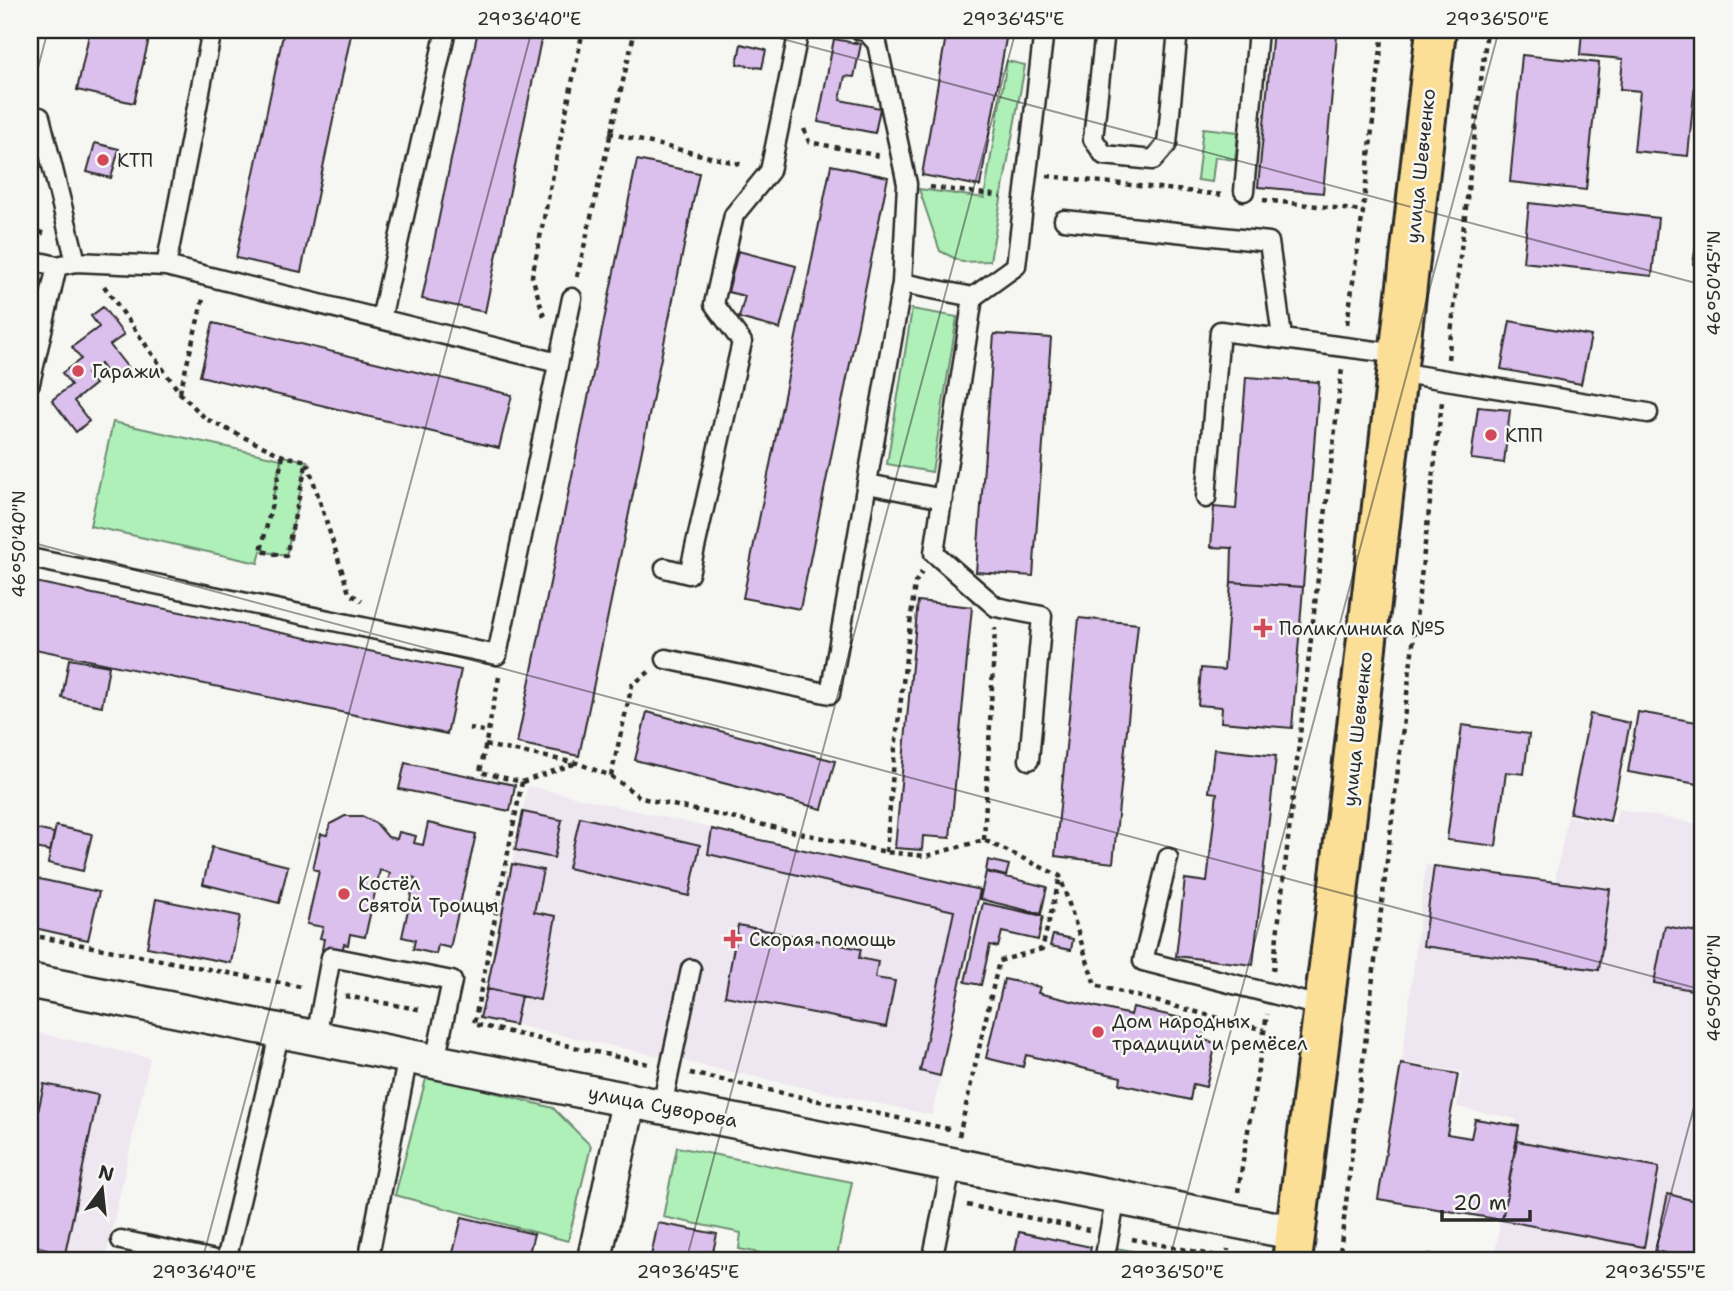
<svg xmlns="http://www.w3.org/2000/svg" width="1733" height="1291" viewBox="0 0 1733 1291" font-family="'Shantell Sans',sans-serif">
	<rect width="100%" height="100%" fill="#f6f6f2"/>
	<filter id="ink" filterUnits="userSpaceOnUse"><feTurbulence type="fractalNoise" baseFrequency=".0143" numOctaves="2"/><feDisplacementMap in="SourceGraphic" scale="14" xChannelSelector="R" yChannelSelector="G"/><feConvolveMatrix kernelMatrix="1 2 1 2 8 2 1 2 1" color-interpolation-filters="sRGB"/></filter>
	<g filter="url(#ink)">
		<!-- built -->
		<path fill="#eee6f0" d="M 528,786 L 980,890 L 932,1115 L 515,1025 L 521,996 L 487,989 Z
			M 1618,809 L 1703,825 L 1703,1261 L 1494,1261 L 1517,1119 L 1457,1107 L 1462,1072 L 1402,1062 L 1426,865 L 1554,885 L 1568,816 L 1615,825 Z
			M 30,1031 L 150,1058 L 105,1261 L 30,1261 Z"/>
		<!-- green -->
		<path fill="#aff0b9" stroke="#6d8e72" stroke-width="2" d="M 1007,61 L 1025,65 L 990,261 L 962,262 L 940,251 L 919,189 L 984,198 Z
			M 1203,128 L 1238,132 L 1235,160 L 1215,157 L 1212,182 L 1197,180 Z
			M 912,309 L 957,317 L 932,472 L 887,464 Z
			M 113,422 L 281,459 L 273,497 L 283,456 L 307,461 L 286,556 L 261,551 L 258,563 L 90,526 Z
			M 427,1075 L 553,1108 L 591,1146 L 568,1241 L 395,1195 Z
			M 677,1147 L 852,1182 L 836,1261 L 801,1261 L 739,1249 L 741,1233 L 663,1217 Z
			M 1116,1248 L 1187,1261 L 1113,1261 Z"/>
		<!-- building -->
		<path fill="#dbbfed" stroke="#2b2b2b" stroke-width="2" d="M 90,30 L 151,30 L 134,103 L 77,90 Z
			M 284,30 L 352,30 L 301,272 L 236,258 Z
			M 478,30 L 543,30 L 485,312 L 422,299 Z
			M 947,30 L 988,30 L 1007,33 L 980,186 L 922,175 Z
			M 1273,30 L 1337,36 L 1323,193 L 1258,187 Z
			M 1582,30 L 1700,30 L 1688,156 L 1634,151 L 1640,91 L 1620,89 L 1623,59 L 1580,55 Z
			M 834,39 L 861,44 L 854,77 L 845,76 L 840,100 L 880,108 L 875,133 L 818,122 Z
			M 741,44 L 766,50 L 762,68 L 737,64 Z
			M 1522,55 L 1599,63 L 1586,190 L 1510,182 Z
			M 95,143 L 119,149 L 111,178 L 87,172 Z
			M 637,160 L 699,173 L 579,756 L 517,743 Z
			M 831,165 L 888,177 L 800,609 L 743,598 Z
			M 1529,203 L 1658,218 L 1652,276 L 1523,262 Z
			M 1701,216 L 1703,216 L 1703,266 L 1693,264 Z
			M 738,251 L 796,266 L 780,329 L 739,318 L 745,296 L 728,292 Z
			M 103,307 L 124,335 L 110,345 L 128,368 L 112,380 L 100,364 L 87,374 L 95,384 L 74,401 L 89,421 L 76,432 L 52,400 L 71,385 L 62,373 L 81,359 L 72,347 L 99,327 L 91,316 Z
			M 1510,321 L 1591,336 L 1581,384 L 1501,369 Z
			M 213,323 L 512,395 L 499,448 L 200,376 Z
			M 994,334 L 1051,338 L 1033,576 L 976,572 Z
			M 1246,377 L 1319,382 L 1303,587 L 1231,582 L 1232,548 L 1211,547 L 1214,507 L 1236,509 Z
			M 1478,407 L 1510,410 L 1504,463 L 1471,459 Z
			M 30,581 L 461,670 L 447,734 L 30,648 Z
			M 1231,582 L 1303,587 L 1292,728 L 1221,722 L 1222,707 L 1198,705 L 1201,668 L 1224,670 Z
			M 918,601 L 972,607 L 950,838 L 923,836 L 922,850 L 895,848 Z
			M 1079,618 L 1138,624 L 1113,863 L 1055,856 Z
			M 69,659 L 109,666 L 102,706 L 62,698 Z
			M 647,712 L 835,761 L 822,809 L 635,760 Z
			M 1638,712 L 1703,723 L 1703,785 L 1628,772 Z
			M 1590,714 L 1630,723 L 1610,821 L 1570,813 Z
			M 1462,725 L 1529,734 L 1524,774 L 1506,772 L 1496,846 L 1447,840 Z
			M 1214,749 L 1276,756 L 1253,965 L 1176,956 L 1185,879 L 1207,882 L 1217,793 L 1209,792 Z
			M 405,763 L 515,785 L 510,811 L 399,789 Z
			M 523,812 L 562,820 L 554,858 L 515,850 Z
			M 345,816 L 362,816 L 377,824 L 388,837 L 397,839 L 399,832 L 416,836 L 414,843 L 423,845 L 428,823 L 476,834 L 450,948 L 438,945 L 436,954 L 413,949 L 415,940 L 402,937 L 415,878 L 406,876 L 404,885 L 388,881 L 390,873 L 380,870 L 365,937 L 350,934 L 348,945 L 344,944 L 341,955 L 322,950 L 324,939 L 320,938 L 323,927 L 307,924 L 319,871 L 313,869 L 321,834 L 327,835 L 330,824 Z
			M 580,817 L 700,845 L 689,896 L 568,868 Z
			M 56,826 L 92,834 L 83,871 L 48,863 Z
			M 30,828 L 54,833 L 50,851 L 30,847 Z
			M 712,829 L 980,890 L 940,1076 L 920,1071 L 954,911 L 708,854 Z
			M 212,847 L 288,866 L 279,903 L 203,884 Z
			M 988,860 L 1009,865 L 1006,876 L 986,871 Z
			M 512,864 L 543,870 L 534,912 L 556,916 L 540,1000 L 487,989 Z
			M 1434,866 L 1610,889 L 1599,970 L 1423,946 Z
			M 986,872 L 1047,887 L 1041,914 L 980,899 Z
			M 30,877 L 99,892 L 88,940 L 30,927 Z
			M 156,899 L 240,916 L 231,963 L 147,947 Z
			M 983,903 L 1043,916 L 1038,940 L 1002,932 L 998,947 L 990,945 L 981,985 L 965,982 Z
			M 738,925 L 861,949 L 859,958 L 878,962 L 875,978 L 895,981 L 886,1027 L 725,996 Z
			M 1665,926 L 1703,933 L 1703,992 L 1654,983 Z
			M 1053,935 L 1073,939 L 1071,950 L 1050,946 Z
			M 1004,979 L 1040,987 L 1038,993 L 1131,1015 L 1133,1007 L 1207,1024 L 1203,1040 L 1216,1043 L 1206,1087 L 1193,1084 L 1190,1100 L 1120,1084 L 1121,1077 L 1026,1055 L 1023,1067 L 986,1058 Z
			M 487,989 L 521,996 L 515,1025 L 480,1018 Z
			M 1401,1064 L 1458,1074 L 1447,1134 L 1471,1138 L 1475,1119 L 1519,1126 L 1502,1220 L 1378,1199 Z
			M 44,1084 L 98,1095 L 65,1254 L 30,1247 L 30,1135 L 33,1135 Z
			M 1517,1141 L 1659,1167 L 1644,1247 L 1502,1220 Z
			M 1668,1194 L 1703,1203 L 1703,1261 L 1655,1251 Z
			M 462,1217 L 534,1234 L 527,1261 L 451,1261 Z
			M 658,1223 L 717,1234 L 711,1261 L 679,1261 L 651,1256 Z
			M 1019,1232 L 1091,1247 L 1088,1261 L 1013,1261 Z
			M 1429,1254 L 1476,1261 L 1428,1261 Z"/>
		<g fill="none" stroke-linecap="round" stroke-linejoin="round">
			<defs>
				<path id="service" d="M 212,30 L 166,266 L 558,363
					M 1105,30 L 1093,139 L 1104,155 L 1153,160 L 1167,144 L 1178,30
					M 40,117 L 76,262
					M 1244,191 L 1258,30
					M 1064,220 L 1269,242 L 1282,337
					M 30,260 L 57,266
					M 902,283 L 973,297 L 1016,266 L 1044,30
					M 973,297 L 934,553 L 996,607 L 1042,616 L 1029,760
					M 381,319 L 446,30
					M 1397,372 L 1648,413
					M 30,383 L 57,266 L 76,262 L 166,266
					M 868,484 L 943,499
					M 1206,498 L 1220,331 L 1399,354
					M 30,558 L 497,655 L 572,298
					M 665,568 L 689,574 L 742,342 L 714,304 L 734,215 L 770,171 L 799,30
					M 666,659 L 830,694 L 902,283 L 907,184 L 877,43 L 867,32 L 860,30
					M 1168,858 L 1143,961 L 1324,1007
					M 316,1037 L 331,957 L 452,981 L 435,1061
					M 662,1106 L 691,969
					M 121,1240 L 220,1261
					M 226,1261 L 280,1031
					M 368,1261 L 408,1056
					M 932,1261 L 952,1164
					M 1104,1261 L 1116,1197"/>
				<path id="minor" d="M 30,981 L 1296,1233
					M 594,1261 L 629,1100"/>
				<path id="trunk" d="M 1292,1261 L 1338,894 L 1436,30"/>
			</defs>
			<!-- service casing -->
			<use href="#service" stroke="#2b2b2b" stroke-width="23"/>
			<!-- minor casing -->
			<use href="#minor" stroke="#2b2b2b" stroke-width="38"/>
			<!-- trunk casing -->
			<use href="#trunk" stroke="#2b2b2b" stroke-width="44"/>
			<!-- path -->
			<path stroke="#2b2b2b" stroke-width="4.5" stroke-dasharray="5 5" stroke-linecap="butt" d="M 30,78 L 35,96
				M 804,129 L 809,142 L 880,156
				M 609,133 L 744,165
				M 1047,176 L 1223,195
				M 930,187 L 1001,196
				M 1263,200 L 1363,211
				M 30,228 L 45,234
				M 577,277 L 635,30
				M 104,286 L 180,393 L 206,419 L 283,456 L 307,461 L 349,593 L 362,601
				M 544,316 L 532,276 L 583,30
				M 1347,324 L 1363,211 L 1383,30
				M 1448,359 L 1487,30
				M 180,392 L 203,299
				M 283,456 L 261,551 L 286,556 L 307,461
				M 499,677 L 480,772 L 522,782 L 474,1024 L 648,1064
				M 469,728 L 488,732
				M 485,745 L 577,763 L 611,776 L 641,798 L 886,852 L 926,856 L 984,840 L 1060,876 L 1095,985 L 1264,1030
				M 611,776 L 632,685 L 649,672
				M 522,782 L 574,764
				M 984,840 L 995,628
				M 886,852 L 895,749 L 915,583 L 922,572
				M 30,935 L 302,987
				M 1273,971 L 1342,368
				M 345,996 L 423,1010
				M 690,1073 L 949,1129
				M 959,1136 L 999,961 L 1042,949 L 1060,877
				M 1238,1192 L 1267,1014
				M 967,1205 L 1089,1230
				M 1132,1239 L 1227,1258
				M 1227,1261 L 1228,1249
				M 1339,1261 L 1442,402"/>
			<!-- service -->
			<use href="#service" stroke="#f6f6f2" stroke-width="18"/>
			<!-- minor -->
			<use href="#minor" stroke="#f6f6f2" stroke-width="33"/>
			<!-- trunk -->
			<use href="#trunk" stroke="#fbdf96" stroke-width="38"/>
		</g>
	</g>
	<!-- ticks -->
	<path fill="none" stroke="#2b2b2b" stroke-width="2" stroke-opacity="0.45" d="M 749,30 L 1703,285M 30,98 L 48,30M 30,542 L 1703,990M 30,1247 L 84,1261M 202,1261 L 532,30M 686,1261 L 1016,30M 1169,1261 L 1499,30M 1653,1261 L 1703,1073"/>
	<!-- markers -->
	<g fill="#d1495b" stroke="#f6f6f2" stroke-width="2.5">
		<circle cx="103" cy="160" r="7"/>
		<circle cx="78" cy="371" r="7"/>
		<circle cx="1491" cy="435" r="7"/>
		<path d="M1259.5 617.5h7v7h7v7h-7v7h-7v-7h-7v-7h7z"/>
		<circle cx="344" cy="894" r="7"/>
		<path d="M729.5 928.5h7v7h7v7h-7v7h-7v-7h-7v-7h7z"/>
		<circle cx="1098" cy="1032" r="7"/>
	</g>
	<g text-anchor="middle" stroke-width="5" stroke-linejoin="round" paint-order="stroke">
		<!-- poi labels -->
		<g font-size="19" fill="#2b2b2b" stroke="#f6f6f2" text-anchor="start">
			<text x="117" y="167">КТП</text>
			<text x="92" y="378">Гаражи</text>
			<text x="1505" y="442">КПП</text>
			<text x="1279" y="635">Поликлиника №5</text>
			<text x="358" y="890">Костёл<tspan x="358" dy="22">Святой Троицы</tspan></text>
			<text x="749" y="946">Скорая помощь</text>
			<text x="1112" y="1028">Дом народных<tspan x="1112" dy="22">традиций и ремёсел</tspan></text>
		</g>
		<!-- street labels -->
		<g font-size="19" fill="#2b2b2b" stroke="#f6f6f2">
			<text transform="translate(1420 166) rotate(-84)" y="7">улица Шевченко</text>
			<text transform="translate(1357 729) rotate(-84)" y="7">улица Шевченко</text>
			<text transform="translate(663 1106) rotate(11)" y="7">улица Суворова</text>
		</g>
	</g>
	<!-- margin -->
	<rect width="1733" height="1291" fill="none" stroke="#f6f6f2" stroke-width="77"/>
	<!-- north arrow -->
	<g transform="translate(102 1189) rotate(15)" stroke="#f6f6f2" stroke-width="5" paint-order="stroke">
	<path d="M0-5L12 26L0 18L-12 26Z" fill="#2b2b2b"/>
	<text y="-10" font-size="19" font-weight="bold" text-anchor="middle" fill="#2b2b2b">N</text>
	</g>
	<!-- scale -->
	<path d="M1442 1210v10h88v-10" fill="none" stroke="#2b2b2b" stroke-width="3.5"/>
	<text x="1453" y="1210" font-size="21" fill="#2b2b2b" stroke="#f6f6f2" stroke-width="5" paint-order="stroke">20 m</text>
	<rect x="38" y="38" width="1656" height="1214" fill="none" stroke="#2b2b2b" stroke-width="2.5"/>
	<g font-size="18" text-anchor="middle" fill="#2b2b2b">
		<text x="529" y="25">29°36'40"E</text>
		<text x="1013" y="25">29°36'45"E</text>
		<text x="1497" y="25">29°36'50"E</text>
		<text transform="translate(1714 283) rotate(-90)" y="6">46°50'45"N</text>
		<text transform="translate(19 544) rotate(-90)" y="6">46°50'40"N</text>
		<text transform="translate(1714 988) rotate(-90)" y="6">46°50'40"N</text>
		<text x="204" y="1278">29°36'40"E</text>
		<text x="688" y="1278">29°36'45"E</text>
		<text x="1172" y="1278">29°36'50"E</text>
		<text x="1655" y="1278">29°36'55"E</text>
	</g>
</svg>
